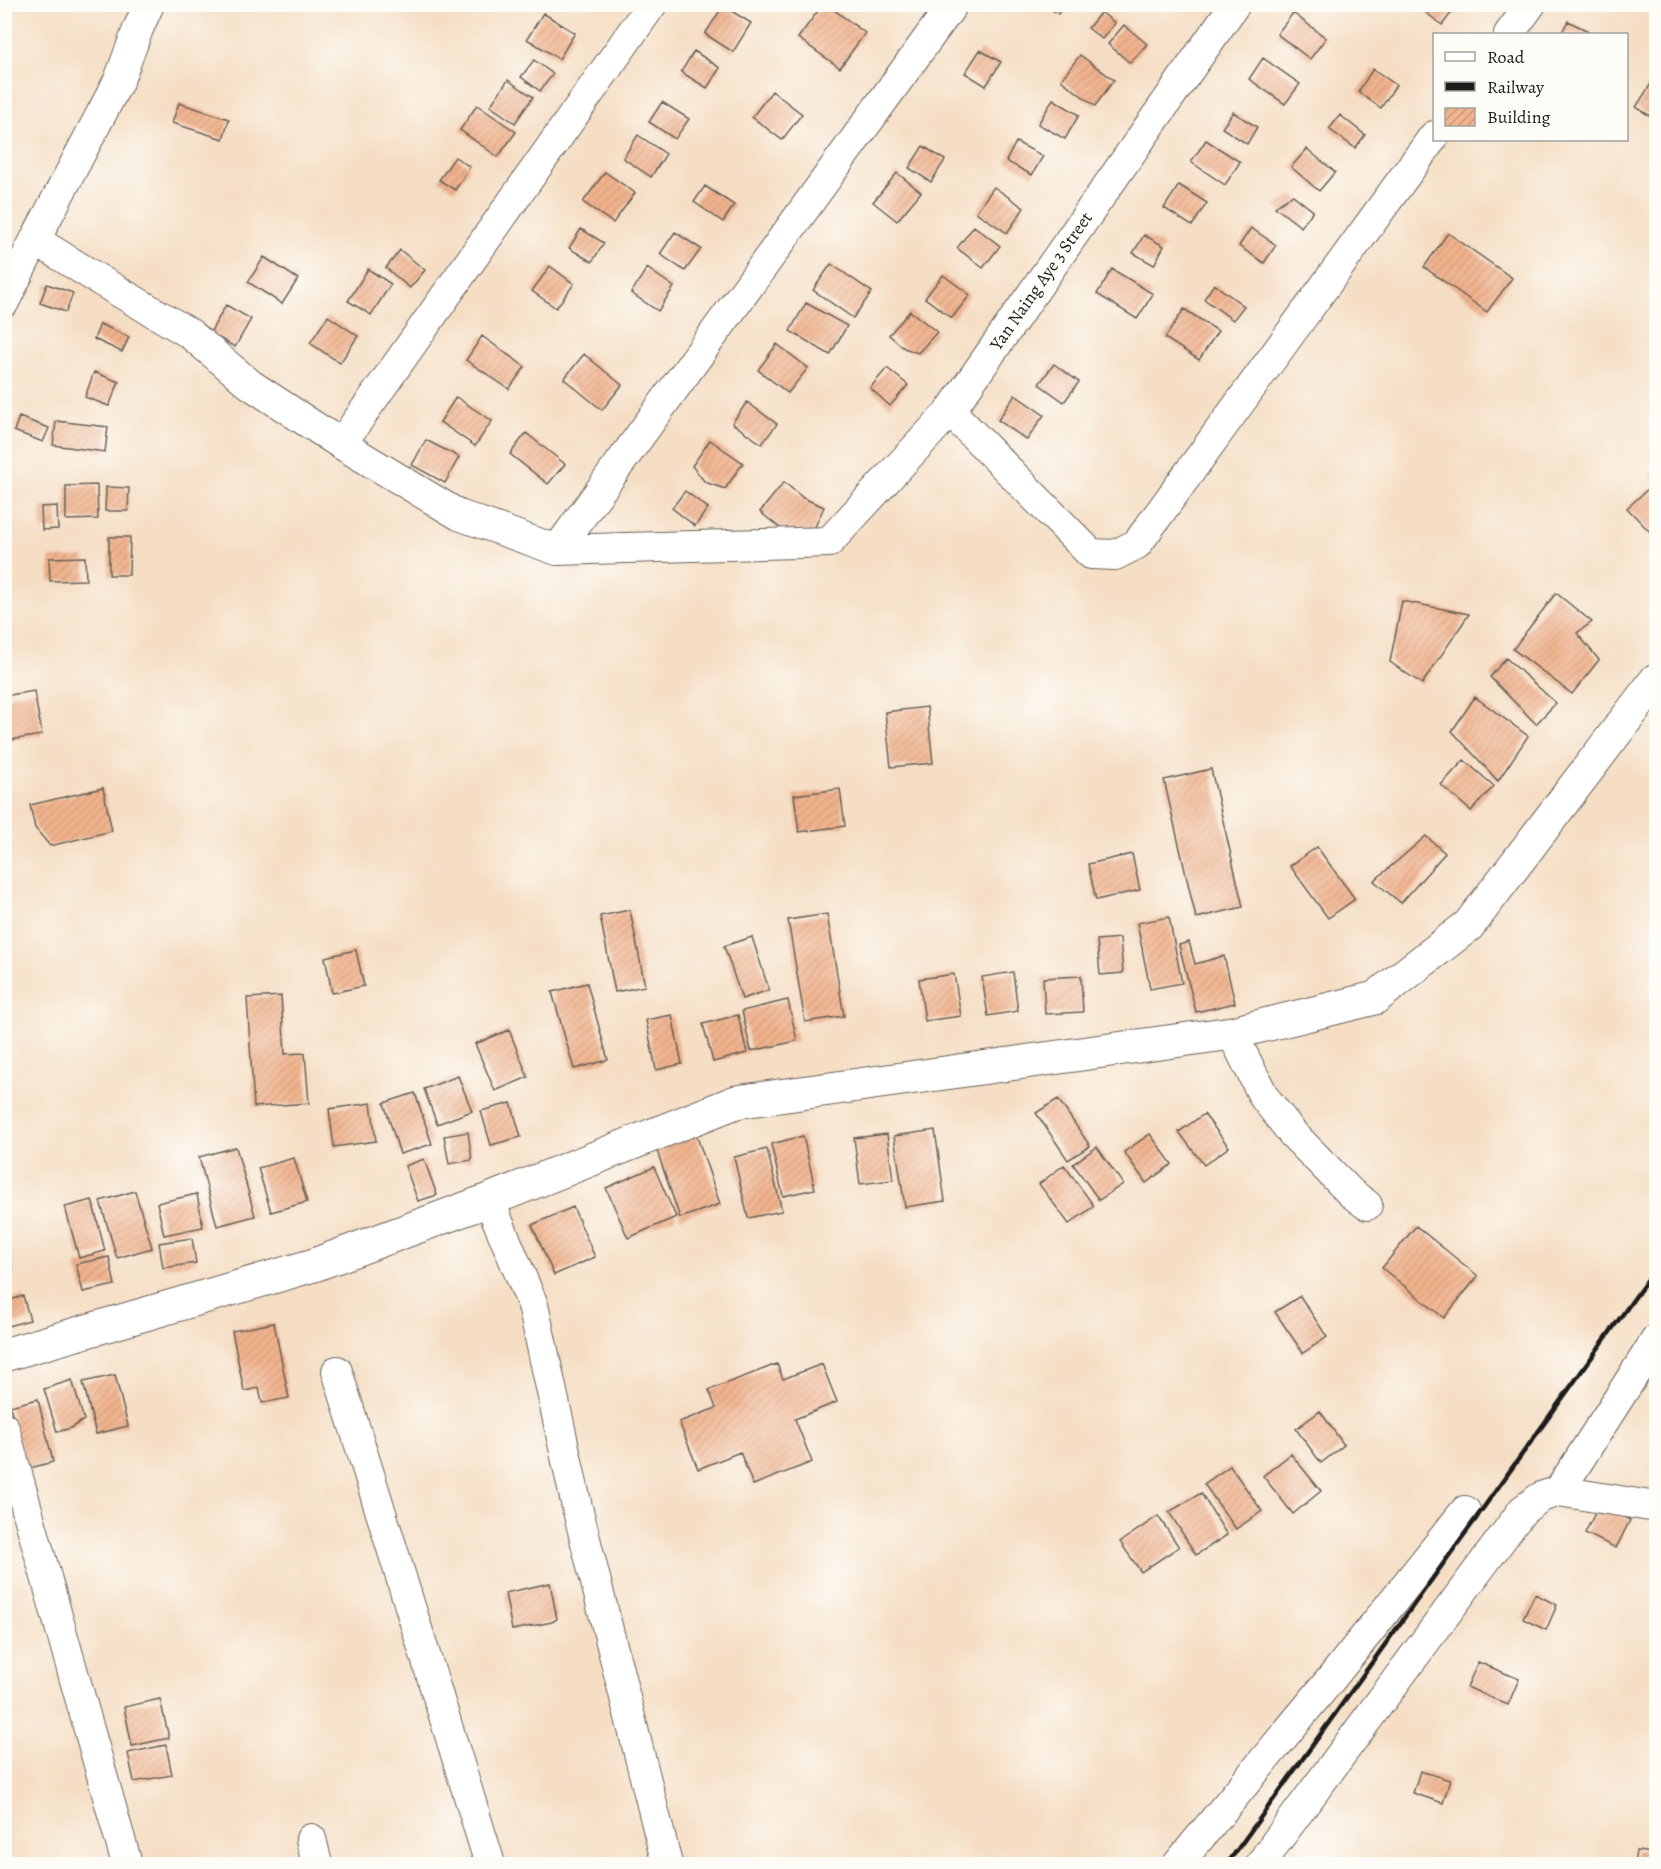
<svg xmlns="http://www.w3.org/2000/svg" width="1661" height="1869" viewBox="0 0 1661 1869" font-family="Alegreya,serif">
	<defs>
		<pattern id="building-hatch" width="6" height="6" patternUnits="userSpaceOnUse" patternTransform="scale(1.5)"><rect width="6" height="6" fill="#f1b38d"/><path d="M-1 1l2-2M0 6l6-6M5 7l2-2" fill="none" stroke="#ce9979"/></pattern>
	</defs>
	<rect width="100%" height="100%" fill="#fdfcf7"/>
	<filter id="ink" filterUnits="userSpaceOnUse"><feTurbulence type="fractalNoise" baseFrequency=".0167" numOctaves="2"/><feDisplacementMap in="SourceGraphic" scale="12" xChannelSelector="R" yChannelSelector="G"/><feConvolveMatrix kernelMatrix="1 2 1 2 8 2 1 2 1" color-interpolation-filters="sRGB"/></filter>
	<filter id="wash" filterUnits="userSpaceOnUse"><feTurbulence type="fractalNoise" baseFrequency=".008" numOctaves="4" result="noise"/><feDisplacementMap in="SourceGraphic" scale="24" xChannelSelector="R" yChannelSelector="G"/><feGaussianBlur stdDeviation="1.35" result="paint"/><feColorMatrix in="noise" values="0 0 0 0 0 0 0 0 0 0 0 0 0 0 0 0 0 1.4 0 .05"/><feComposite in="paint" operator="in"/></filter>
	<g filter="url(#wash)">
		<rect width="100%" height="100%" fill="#f5dec4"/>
		<g id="blocks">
			<!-- building -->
			<path fill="url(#building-hatch)" d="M 823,4 L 826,4 L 865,33 L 840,68 L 798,38 Z
				M 1044,4 L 1064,4 L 1058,14 Z
				M 1415,4 L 1458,4 L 1442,25 Z
				M 723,6 L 751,23 L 733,52 L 705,34 Z
				M 1101,12 L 1115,23 L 1102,39 L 1088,28 Z
				M 543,13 L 575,33 L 559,59 L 527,39 Z
				M 1293,13 L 1326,38 L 1310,59 L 1277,34 Z
				M 1568,21 L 1594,34 L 1561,34 Z
				M 1124,25 L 1147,44 L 1130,63 L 1108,44 Z
				M 980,50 L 1001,62 L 986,86 L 965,73 Z
				M 694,51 L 720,68 L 707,88 L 681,72 Z
				M 1080,55 L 1114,80 L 1095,106 L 1061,80 Z
				M 1263,58 L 1300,84 L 1285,104 L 1249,79 Z
				M 534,60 L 553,74 L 540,91 L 521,77 Z
				M 1373,69 L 1396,85 L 1381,108 L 1358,92 Z
				M 1656,76 L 1656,120 L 1636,107 Z
				M 508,80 L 533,97 L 515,123 L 490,106 Z
				M 772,91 L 802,114 L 782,140 L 752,117 Z
				M 1053,99 L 1079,115 L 1065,139 L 1038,124 Z
				M 662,102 L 689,119 L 675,139 L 649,122 Z
				M 179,103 L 229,119 L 223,139 L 172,123 Z
				M 477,105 L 516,132 L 498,157 L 460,130 Z
				M 1233,112 L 1257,127 L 1247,144 L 1222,128 Z
				M 1340,115 L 1365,135 L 1355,148 L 1329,129 Z
				M 638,135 L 666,154 L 651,177 L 623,158 Z
				M 1206,140 L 1240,162 L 1225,185 L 1191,162 Z
				M 1016,142 L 1043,156 L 1032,175 L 1006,161 Z
				M 923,146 L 945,160 L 931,182 L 909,168 Z
				M 1307,149 L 1335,172 L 1319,191 L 1291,167 Z
				M 455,157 L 470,167 L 455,190 L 439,180 Z
				M 605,172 L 635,193 L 613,223 L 583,202 Z
				M 897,173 L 921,192 L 897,221 L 873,202 Z
				M 1179,185 L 1207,203 L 1192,226 L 1164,208 Z
				M 705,186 L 734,205 L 723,222 L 694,202 Z
				M 994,187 L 1024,208 L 1007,233 L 976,212 Z
				M 1293,195 L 1313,211 L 1301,227 L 1275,207 Z
				M 974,226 L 1000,246 L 983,268 L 957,248 Z
				M 1251,228 L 1276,245 L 1264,263 L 1239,246 Z
				M 581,229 L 604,243 L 592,262 L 569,248 Z
				M 675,232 L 701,249 L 685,271 L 660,254 Z
				M 1448,233 L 1512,278 L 1487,312 L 1424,267 Z
				M 1144,235 L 1164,246 L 1154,265 L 1133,253 Z
				M 400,250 L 425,270 L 410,288 L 386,268 Z
				M 264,257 L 298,279 L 282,304 L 248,282 Z
				M 831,264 L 872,292 L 853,318 L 813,290 Z
				M 550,266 L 574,284 L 556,308 L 532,291 Z
				M 647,268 L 674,287 L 658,311 L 631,293 Z
				M 368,269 L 391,284 L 371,315 L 348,301 Z
				M 1112,269 L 1153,294 L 1137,319 L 1097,294 Z
				M 943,275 L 970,295 L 952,318 L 925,298 Z
				M 47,284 L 73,293 L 66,312 L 40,303 Z
				M 1214,284 L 1244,306 L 1233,320 L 1204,299 Z
				M 806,303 L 847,326 L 830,355 L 790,331 Z
				M 226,305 L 251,319 L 235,347 L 210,333 Z
				M 1184,309 L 1218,331 L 1199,360 L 1165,338 Z
				M 910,311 L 937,332 L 918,353 L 904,348 L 889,335 Z
				M 328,316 L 358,336 L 340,363 L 310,343 Z
				M 100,324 L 129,337 L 122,352 L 94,339 Z
				M 482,336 L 525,367 L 509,389 L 466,360 Z
				M 777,344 L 808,368 L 788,393 L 758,370 Z
				M 584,354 L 622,385 L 602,410 L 564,379 Z
				M 1054,364 L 1079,382 L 1064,402 L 1039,384 Z
				M 887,368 L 908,385 L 890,406 L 870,388 Z
				M 94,372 L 119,382 L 109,406 L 85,397 Z
				M 1015,395 L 1044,415 L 1027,440 L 998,420 Z
				M 456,397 L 492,421 L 475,446 L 440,422 Z
				M 747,402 L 777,424 L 762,444 L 732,423 Z
				M 19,417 L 49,428 L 43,442 L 14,431 Z
				M 56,421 L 108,427 L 105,452 L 53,445 Z
				M 526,433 L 565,464 L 548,484 L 510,454 Z
				M 426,440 L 459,457 L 445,483 L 412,465 Z
				M 710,440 L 743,463 L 725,489 L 705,482 L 692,466 Z
				M 1656,469 L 1656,483 L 1650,477 Z
				M 784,482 L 803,498 L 824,507 L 809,540 L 780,528 L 760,512 Z
				M 97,485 L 98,519 L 66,520 L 66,486 Z
				M 106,487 L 129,488 L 128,511 L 105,511 Z
				M 1649,488 L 1656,496 L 1656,528 L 1651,533 L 1627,508 Z
				M 685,491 L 708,508 L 695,526 L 672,508 Z
				M 57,506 L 58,529 L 42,530 L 41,507 Z
				M 109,537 L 130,537 L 129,575 L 109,575 Z
				M 85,557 L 86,580 L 50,581 L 49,558 Z
				M 1556,593 L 1592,622 L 1577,633 L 1599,660 L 1572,694 L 1513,649 Z
				M 1402,601 L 1469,614 L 1422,684 L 1390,662 Z
				M 1506,658 L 1556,703 L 1536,724 L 1490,677 Z
				M 34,691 L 42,735 L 4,741 L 4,696 Z
				M 1475,697 L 1528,736 L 1498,781 L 1452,731 Z
				M 927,707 L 933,763 L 891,767 L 885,712 Z
				M 1464,760 L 1494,786 L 1471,811 L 1441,785 Z
				M 1211,769 L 1243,907 L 1196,918 L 1164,780 Z
				M 103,788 L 112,831 L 50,846 L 35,828 L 30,805 Z
				M 840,789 L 845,826 L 799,832 L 794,795 Z
				M 1426,836 L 1445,853 L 1401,903 L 1374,881 Z
				M 1317,847 L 1355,899 L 1328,918 L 1290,866 Z
				M 1132,854 L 1140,890 L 1096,900 L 1088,864 Z
				M 630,910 L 645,986 L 615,992 L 600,916 Z
				M 827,914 L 844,1016 L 805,1022 L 788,920 Z
				M 1169,917 L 1182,983 L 1150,989 L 1137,923 Z
				M 752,937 L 769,990 L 742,999 L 724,946 Z
				M 1120,938 L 1123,973 L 1100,975 L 1097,940 Z
				M 1189,942 L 1195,964 L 1224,956 L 1235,1003 L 1196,1012 L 1179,945 Z
				M 356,950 L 364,986 L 332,993 L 325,957 Z
				M 1013,972 L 1018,1011 L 988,1016 L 982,977 Z
				M 954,974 L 961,1016 L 925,1021 L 919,979 Z
				M 1081,976 L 1083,1012 L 1045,1014 L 1043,978 Z
				M 587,983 L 608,1060 L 574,1069 L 552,992 Z
				M 281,996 L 285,1054 L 305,1053 L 309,1103 L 254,1107 L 247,998 Z
				M 788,1000 L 797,1041 L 751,1051 L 742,1011 Z
				M 672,1015 L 682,1064 L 656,1070 L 646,1020 Z
				M 738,1015 L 747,1053 L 713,1062 L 703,1024 Z
				M 509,1030 L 528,1077 L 495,1091 L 475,1044 Z
				M 458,1076 L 472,1111 L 437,1124 L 424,1089 Z
				M 415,1093 L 432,1144 L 400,1154 L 384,1103 Z
				M 1058,1099 L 1090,1146 L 1068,1160 L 1036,1113 Z
				M 371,1103 L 376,1141 L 334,1147 L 329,1109 Z
				M 511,1103 L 521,1137 L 491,1145 L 481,1111 Z
				M 1204,1114 L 1229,1147 L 1204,1165 L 1179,1132 Z
				M 693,1125 L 720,1204 L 680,1218 L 653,1139 Z
				M 935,1130 L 945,1201 L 905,1207 L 894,1136 Z
				M 468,1132 L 472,1160 L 449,1164 L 444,1136 Z
				M 887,1134 L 893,1180 L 860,1184 L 854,1138 Z
				M 1150,1134 L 1172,1164 L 1146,1183 L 1124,1152 Z
				M 803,1136 L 815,1189 L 783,1196 L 771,1144 Z
				M 236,1147 L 255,1216 L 217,1226 L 199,1157 Z
				M 1097,1147 L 1123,1184 L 1099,1200 L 1073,1164 Z
				M 767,1149 L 782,1211 L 748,1218 L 734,1157 Z
				M 294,1158 L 307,1202 L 271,1212 L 258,1168 Z
				M 424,1159 L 437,1195 L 418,1201 L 405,1166 Z
				M 1064,1165 L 1094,1206 L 1069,1224 L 1039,1184 Z
				M 654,1167 L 676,1217 L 628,1238 L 606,1188 Z
				M 135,1191 L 152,1248 L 117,1258 L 100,1201 Z
				M 197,1194 L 203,1227 L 164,1235 L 157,1203 Z
				M 92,1200 L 105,1251 L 79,1258 L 65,1207 Z
				M 573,1207 L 595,1257 L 554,1275 L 532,1225 Z
				M 1416,1226 L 1478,1276 L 1444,1318 L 1382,1268 Z
				M 192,1238 L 196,1263 L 163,1268 L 159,1243 Z
				M 8,1246 L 13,1272 L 4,1274 L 4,1247 Z
				M 109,1257 L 115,1285 L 83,1292 L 76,1264 Z
				M 23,1296 L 30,1320 L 4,1327 L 4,1302 Z
				M 1300,1296 L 1327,1337 L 1303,1353 L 1275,1312 Z
				M 274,1323 L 289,1398 L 262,1403 L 259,1388 L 244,1391 L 232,1331 Z
				M 777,1364 L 783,1379 L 822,1364 L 837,1402 L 795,1419 L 812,1462 L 753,1485 L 740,1452 L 698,1469 L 679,1422 L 716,1408 L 709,1390 Z
				M 115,1375 L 128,1426 L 96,1434 L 83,1382 Z
				M 72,1380 L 84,1420 L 71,1428 L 57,1432 L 44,1389 Z
				M 38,1399 L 53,1462 L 26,1469 L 10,1406 Z
				M 1320,1411 L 1344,1445 L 1321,1463 L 1296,1429 Z
				M 1291,1454 L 1321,1491 L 1293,1514 L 1263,1476 Z
				M 1230,1466 L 1262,1511 L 1236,1529 L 1204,1484 Z
				M 1201,1493 L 1227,1535 L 1196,1555 L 1169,1512 Z
				M 1599,1505 L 1630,1520 L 1616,1548 L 1585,1533 Z
				M 1158,1516 L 1179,1547 L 1141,1572 L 1120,1542 Z
				M 550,1583 L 557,1619 L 552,1622 L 512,1630 L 505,1593 Z
				M 1535,1594 L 1557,1605 L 1546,1630 L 1523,1619 Z
				M 1478,1662 L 1519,1679 L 1508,1705 L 1467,1687 Z
				M 160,1699 L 169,1738 L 132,1746 L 124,1707 Z
				M 166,1745 L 172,1775 L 134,1782 L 128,1753 Z
				M 1420,1771 L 1450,1780 L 1443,1803 L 1413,1793 Z
				M 1636,1851 L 1656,1853 L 1656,1864 L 1634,1864 Z"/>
		</g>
	</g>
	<g filter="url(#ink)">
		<use href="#blocks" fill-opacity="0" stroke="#686057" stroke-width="1.5"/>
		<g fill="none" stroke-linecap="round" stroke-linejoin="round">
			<defs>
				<path id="minor" d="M 149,4 L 138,29 L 119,80 L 35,240 L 101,281 L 189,333 L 251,385 L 341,444 L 459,515 L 557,550 L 829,542 L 950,411 L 1235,4
					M 1509,34 L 1531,4
					M 4,302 L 35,240
					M 950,411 L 1091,554 L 1115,555 L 1137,544 L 1434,136
					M 341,444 L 652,4
					M 557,550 L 953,4
					M 1232,1033 L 1264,1097 L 1293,1134 L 1351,1193 L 1367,1205
					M 489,1200 L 533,1305 L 577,1507 L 667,1864
					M 337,1371 L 490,1864
					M 4,1428 L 127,1864
					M 1559,1491 L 1656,1340
					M 311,1839 L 317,1864
					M 1178,1864 L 1331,1679 L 1465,1511
					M 1261,1864 L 1276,1842 L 1523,1510 L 1541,1497 L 1559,1491 L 1656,1507"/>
				<path id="secondary" d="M 4,1355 L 314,1265 L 489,1200 L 736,1102 L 1232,1033 L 1375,998 L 1469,925 L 1656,680"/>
			</defs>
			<!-- minor casing -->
			<use href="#minor" stroke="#686057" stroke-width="32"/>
			<!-- secondary casing -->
			<use href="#secondary" stroke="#686057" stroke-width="35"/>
			<!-- minor -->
			<use href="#minor" stroke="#fff" stroke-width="30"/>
			<!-- secondary -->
			<use href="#secondary" stroke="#fff" stroke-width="33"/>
			<!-- rail -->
			<path stroke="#1c1c1c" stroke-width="4.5" d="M 1227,1864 L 1656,1268"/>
		</g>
	</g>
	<g text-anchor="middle" stroke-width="4.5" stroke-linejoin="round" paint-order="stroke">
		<!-- street labels -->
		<g font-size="18" fill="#1c1c1c" stroke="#fdfcf7">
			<text transform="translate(1041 281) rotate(-55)" y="6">Yan Naing Aye 3 Street</text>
		</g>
	</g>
	<!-- margin -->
	<rect width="1661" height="1869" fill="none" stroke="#fdfcf7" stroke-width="24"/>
	<!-- legend -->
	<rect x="1433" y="33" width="195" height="108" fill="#fdfcf7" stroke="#a3a29f" stroke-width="1.5"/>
	<rect x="1445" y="52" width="30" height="9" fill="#ffffff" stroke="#a3a29f" stroke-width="1.5"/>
	<text x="1487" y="63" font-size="18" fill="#1c1c1c">Road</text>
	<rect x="1445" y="82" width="30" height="9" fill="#1c1c1c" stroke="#a3a29f" stroke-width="1.5"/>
	<text x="1487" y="93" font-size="18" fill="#1c1c1c">Railway</text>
	<rect x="1445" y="108" width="30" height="18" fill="url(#building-hatch)" stroke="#a3a29f" stroke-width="1.5"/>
	<text x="1487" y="123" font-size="18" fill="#1c1c1c">Building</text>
</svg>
